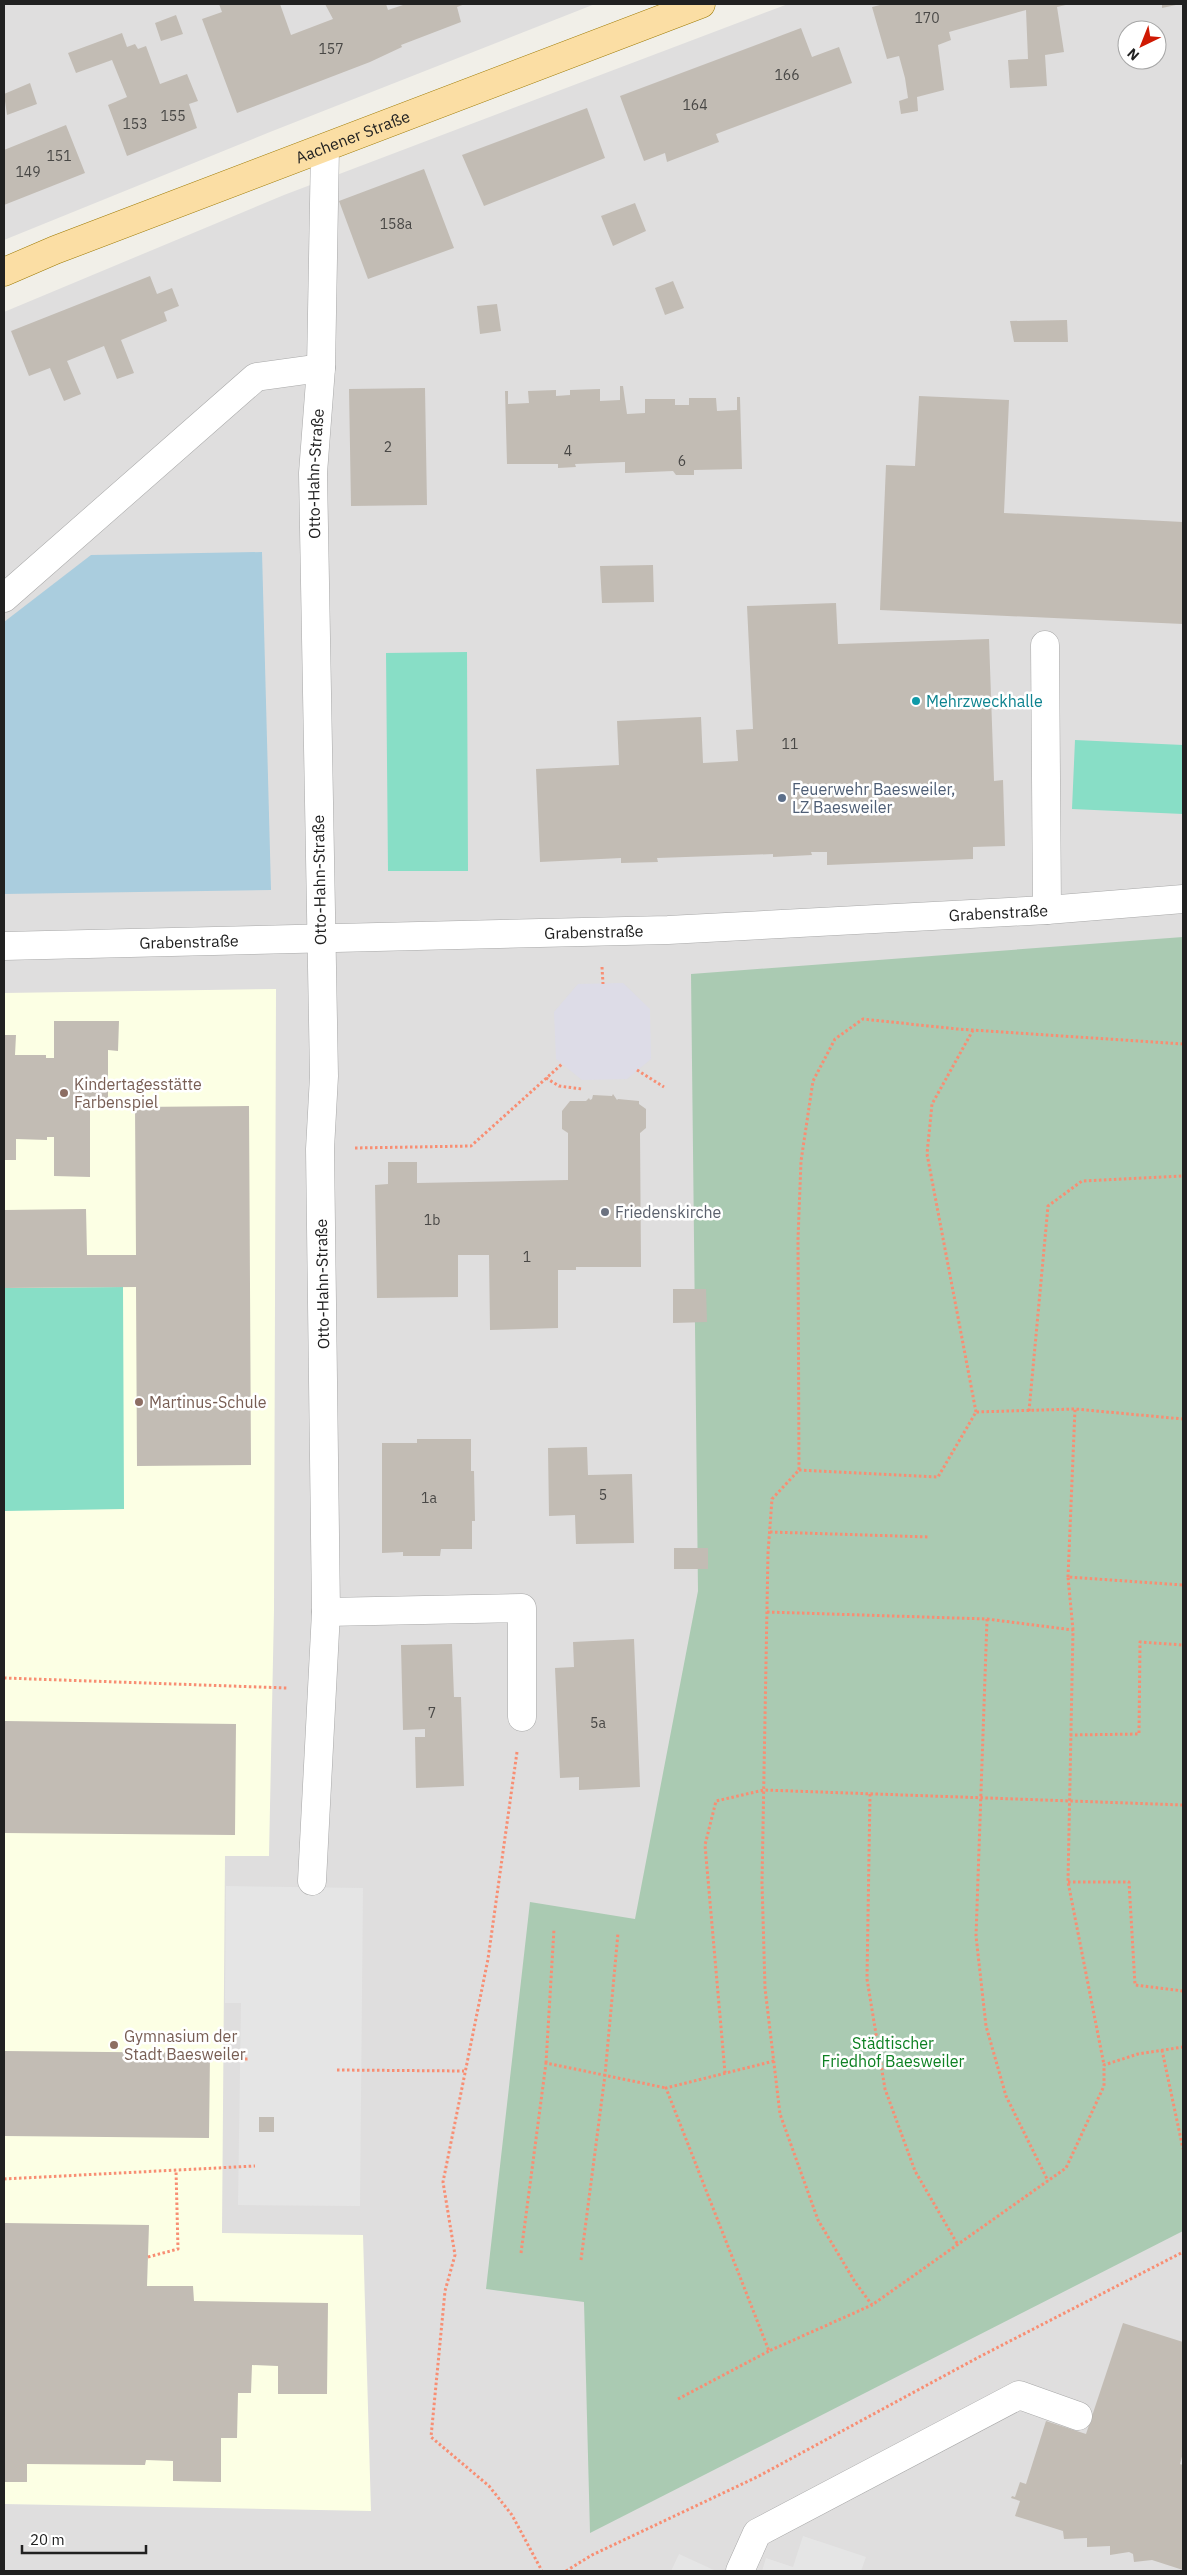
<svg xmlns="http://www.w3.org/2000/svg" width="1187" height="2575" viewBox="0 0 1187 2575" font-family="'IBM Plex Sans',sans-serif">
	<rect width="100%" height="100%" fill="#f1efe8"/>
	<!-- residential -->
	<path fill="#dfdede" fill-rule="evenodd" d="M 4,4 L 595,4 L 270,132 L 4,240 Z
		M 788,4 L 1183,4 L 1183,2571 L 4,2571 L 4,312 L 284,195 ZM 1127,30 L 1157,30 L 1157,60 L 1127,60 Z"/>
	<!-- education -->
	<path fill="#fcffe4" d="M 276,989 L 274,1610 L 269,1856 L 225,1856 L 222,2233 L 363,2235 L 371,2511 L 4,2504 L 4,993 Z"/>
	<!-- cemetery -->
	<path fill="#aacab2" d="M 1183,937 L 1183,2231 L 590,2533 L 584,2302 L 486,2289 L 530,1902 L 635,1919 L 698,1591 L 691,974 Z"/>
	<!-- pitch -->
	<path fill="#88dec6" d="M 467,652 L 468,871 L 388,871 L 386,653 Z
		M 1075,740 L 1183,745 L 1183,814 L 1072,809 Z
		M 123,1287 L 124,1509 L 4,1511 L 4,1288 Z"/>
	<!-- parking -->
	<path fill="#e5e5e5" d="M 226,1886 L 363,1888 L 360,2206 L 238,2205 L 241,2003 L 225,2003 Z
		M 803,2536 L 866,2557 L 861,2571 L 762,2571 L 766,2558 L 793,2567 Z
		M 679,2554 L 716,2571 L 671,2571 Z"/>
	<!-- plaza -->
	<path fill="#dddce7" d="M 623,983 L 650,1009 L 651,1059 L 627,1079 L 582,1080 L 556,1059 L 554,1012 L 578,984 Z"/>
	<!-- water -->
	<path fill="#aacdde" d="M 262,552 L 271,890 L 4,894 L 4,622 L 91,555 Z"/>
	<!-- building -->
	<path fill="#c2bcb4" d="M 219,4 L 280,4 L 291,35 L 333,19 L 325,4 L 386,4 L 388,10 L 406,4 L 465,4 L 457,7 L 461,22 L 401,45 L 402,47 L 370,62 L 237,113 L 202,19 L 222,12 Z
		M 884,4 L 1070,4 L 1057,7 L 1064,52 L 1045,55 L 1047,86 L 1010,88 L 1008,60 L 1028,59 L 1026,10 L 949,32 L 951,40 L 938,45 L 944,90 L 917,97 L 918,111 L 901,114 L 899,101 L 908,98 L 905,78 L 899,56 L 887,59 L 872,7 Z
		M 1162,4 L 1176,4 L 1176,5 L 1162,8 Z
		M 176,15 L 183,34 L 161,41 L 155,23 Z
		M 801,28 L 812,57 L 839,47 L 852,83 L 716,134 L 719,142 L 667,162 L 665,153 L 644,161 L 620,96 Z
		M 122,33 L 127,47 L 135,44 L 138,49 L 146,46 L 160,84 L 187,74 L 198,101 L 189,104 L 197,128 L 127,156 L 108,105 L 127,97 L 112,60 L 76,73 L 68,53 Z
		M 30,83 L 37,104 L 7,115 L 4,94 Z
		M 587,108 L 605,158 L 484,206 L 462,155 Z
		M 66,125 L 85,173 L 4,205 L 4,150 Z
		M 424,169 L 454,248 L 368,279 L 339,201 Z
		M 635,203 L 646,231 L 613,246 L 601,216 Z
		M 150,276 L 157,294 L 172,288 L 179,306 L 164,312 L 167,321 L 121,340 L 134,373 L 117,379 L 104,346 L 67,361 L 81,394 L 64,401 L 50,368 L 29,376 L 11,331 Z
		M 673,281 L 684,308 L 665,315 L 655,288 Z
		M 497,304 L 501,331 L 480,334 L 477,306 Z
		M 1067,320 L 1068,342 L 1014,342 L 1010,321 Z
		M 620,386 L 623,386 L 627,414 L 645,413 L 645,399 L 675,399 L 675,405 L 689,405 L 689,398 L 716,398 L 717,411 L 737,410 L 737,397 L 740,397 L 742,469 L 694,470 L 694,475 L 676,475 L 673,471 L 625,473 L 625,462 L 575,464 L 576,467 L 558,468 L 558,464 L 507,464 L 505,391 L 508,391 L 508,404 L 529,403 L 528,391 L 556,390 L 556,396 L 570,395 L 570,390 L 600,389 L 600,401 L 620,400 Z
		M 425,388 L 427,505 L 351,506 L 349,389 Z
		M 919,396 L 1009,400 L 1004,513 L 1183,522 L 1183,624 L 880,610 L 886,465 L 915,466 Z
		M 653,565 L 654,602 L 602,603 L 600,566 Z
		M 836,603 L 838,644 L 989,639 L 994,781 L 1003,780 L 1005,846 L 973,847 L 973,859 L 827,865 L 827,852 L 811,852 L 812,855 L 773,857 L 773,854 L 657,858 L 658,862 L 621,863 L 621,858 L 540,862 L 536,769 L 619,765 L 617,721 L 701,717 L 703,763 L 738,761 L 736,730 L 753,729 L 747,606 Z
		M 54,1021 L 119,1021 L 118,1051 L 108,1050 L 108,1105 L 90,1106 L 90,1177 L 54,1176 L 54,1137 L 47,1137 L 47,1140 L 16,1139 L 16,1160 L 4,1160 L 4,1035 L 16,1035 L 15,1055 L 46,1055 L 46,1058 L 54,1058 Z
		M 613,1094 L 617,1100 L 618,1099 L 639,1101 L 639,1104 L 646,1109 L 646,1128 L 640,1133 L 641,1267 L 576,1267 L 576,1270 L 558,1270 L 558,1328 L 490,1330 L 489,1255 L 458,1255 L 458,1297 L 377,1298 L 375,1185 L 388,1184 L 388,1162 L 417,1162 L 417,1183 L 568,1180 L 568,1133 L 562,1129 L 562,1111 L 570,1101 L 586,1101 L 589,1098 L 590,1100 L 592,1099 L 593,1095 L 612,1096 Z
		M 249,1106 L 251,1465 L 137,1466 L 136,1287 L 4,1288 L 4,1210 L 86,1209 L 87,1255 L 136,1255 L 135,1107 Z
		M 673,1289 L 706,1289 L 707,1322 L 673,1323 Z
		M 417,1439 L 471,1439 L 471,1471 L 474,1471 L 475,1521 L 472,1521 L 472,1549 L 441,1549 L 440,1556 L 403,1556 L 403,1552 L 382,1553 L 382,1443 L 417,1443 Z
		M 587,1447 L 588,1475 L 632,1474 L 634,1543 L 576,1544 L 575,1515 L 549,1516 L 548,1448 Z
		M 674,1548 L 708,1548 L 708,1569 L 674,1569 Z
		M 634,1639 L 640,1787 L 579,1790 L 579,1777 L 560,1778 L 555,1668 L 574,1667 L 573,1642 Z
		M 452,1644 L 454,1697 L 461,1697 L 464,1786 L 416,1788 L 415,1737 L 425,1737 L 425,1729 L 403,1730 L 401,1645 Z
		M 4,1721 L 236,1724 L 235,1835 L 4,1833 Z
		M 4,2051 L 210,2053 L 209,2138 L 4,2136 Z
		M 259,2117 L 274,2117 L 274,2132 L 259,2132 Z
		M 4,2223 L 149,2225 L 147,2286 L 193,2286 L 194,2301 L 328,2303 L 327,2394 L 278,2394 L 278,2366 L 252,2365 L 251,2393 L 238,2393 L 237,2438 L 221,2438 L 221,2482 L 173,2481 L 173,2461 L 146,2460 L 145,2465 L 27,2464 L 27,2482 L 4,2482 Z
		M 1123,2323 L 1183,2342 L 1183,2453 L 1180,2464 L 1183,2465 L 1183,2570 L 1152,2560 L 1134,2562 L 1133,2554 L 1129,2552 L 1110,2555 L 1110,2546 L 1087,2547 L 1087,2538 L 1064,2539 L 1063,2531 L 1015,2516 L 1020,2501 L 1011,2498 L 1012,2496 L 1015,2497 L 1020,2482 L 1026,2484 L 1046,2421 L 1086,2434 Z"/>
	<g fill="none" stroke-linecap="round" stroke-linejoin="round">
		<defs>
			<g id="minor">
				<path d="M 4,598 L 256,377 L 321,368"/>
				<path d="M 1045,645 L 1047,910"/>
				<path id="s1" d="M 4,946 L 668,930 L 1047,910 L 1183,899"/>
				<path d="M 326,1612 L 522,1608 L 522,1717"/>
				<path id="s2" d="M 312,1881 L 326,1612 L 320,1149 L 324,1076 L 313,473 L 321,368 L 325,148"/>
				<path d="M 740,2571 L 757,2533 L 1019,2395 L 1078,2416"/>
			</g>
			<g id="major">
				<path id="s3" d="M 4,272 L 55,250 L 701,4"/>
			</g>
		</defs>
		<!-- minor casing -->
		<use href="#minor" stroke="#a8a8a8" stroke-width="29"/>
		<!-- major casing -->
		<use href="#major" stroke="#9c7902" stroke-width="29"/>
		<!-- path -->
		<path stroke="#f88e73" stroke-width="3" stroke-dasharray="2.5 2.5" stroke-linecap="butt" d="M 602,967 L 603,984
			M 973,1030 L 932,1104 L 927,1154 L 976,1412
			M 1183,1044 L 957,1029 L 863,1019 L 835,1039 L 813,1081 L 801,1161 L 798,1239 L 799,1470 L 772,1499 L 768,1553 L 762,1882 L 765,1988 L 780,2114 L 818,2220 L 855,2282 L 872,2305 L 1066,2168 L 1104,2086 L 1104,2065 L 1138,2054 L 1183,2047
			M 637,1070 L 664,1087
			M 546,1078 L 559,1086 L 582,1089
			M 355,1148 L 471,1146 L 562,1064
			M 1029,1411 L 1048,1206 L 1082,1181 L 1183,1176
			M 799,1470 L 938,1477 L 976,1412 L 1075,1409 L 1183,1419
			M 770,1532 L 929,1537
			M 1068,1577 L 1075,1409
			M 767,1612 L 987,1619 L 976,1936 L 986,2026 L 1006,2096 L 1048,2181
			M 987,1619 L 1073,1630 L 1068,1882 L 1104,2065
			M 1073,1630 L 1068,1577 L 1183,1585
			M 4,1678 L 287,1688
			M 1070,1735 L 1139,1734 L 1140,1642 L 1183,1645
			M 517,1752 L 488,1959 L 443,2182 L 455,2255 L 445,2291 L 431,2437 L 489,2486 L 512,2515 L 542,2571
			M 870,1794 L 867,1979 L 885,2089 L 915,2171 L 958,2245
			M 1068,1882 L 1129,1882 L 1135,1985 L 1183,1991
			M 1162,2050 L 1183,2149
			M 210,2060 L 249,2059
			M 774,2061 L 666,2088 L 769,2351 L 872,2305
			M 546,2063 L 554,1929
			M 337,2070 L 464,2071
			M 725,2073 L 705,1845 L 716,1801 L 764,1790 L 1183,1805
			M 4,2179 L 255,2166
			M 521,2253 L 546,2063 L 666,2088
			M 148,2257 L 178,2249 L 176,2170
			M 581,2260 L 605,2075 L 618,1933
			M 678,2399 L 769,2351
			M 566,2571 L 592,2555 L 757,2477 L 979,2357 L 1183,2252"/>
		<!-- minor -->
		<use href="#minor" stroke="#fff" stroke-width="28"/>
		<!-- major -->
		<use href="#major" stroke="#fbdea4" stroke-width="28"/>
	</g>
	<!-- markers -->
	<circle fill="#0f9aa8" stroke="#fff" stroke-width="2" cx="916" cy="701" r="5"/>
	<circle fill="#5c6f8a" stroke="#fff" stroke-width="2" cx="782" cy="798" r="5"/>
	<g fill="#8d6e63" stroke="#fff" stroke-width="2">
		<circle cx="64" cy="1093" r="5"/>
		<circle cx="139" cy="1402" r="5"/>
		<circle cx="114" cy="2045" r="5"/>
	</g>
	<circle fill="#6b7280" stroke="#fff" stroke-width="2" cx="605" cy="1212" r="5"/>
	<g text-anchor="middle" stroke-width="5" stroke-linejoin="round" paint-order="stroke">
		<!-- number labels -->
		<g font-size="14" fill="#494846">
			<text x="927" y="23">170</text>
			<text x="331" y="54">157</text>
			<text x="787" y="80">166</text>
			<text x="695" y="110">164</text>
			<text x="173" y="121">155</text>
			<text x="135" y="129">153</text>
			<text x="59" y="161">151</text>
			<text x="28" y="177">149</text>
			<text x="396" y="229">158a</text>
			<text x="388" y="452">2</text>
			<text x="568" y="456">4</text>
			<text x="682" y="466">6</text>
			<text x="790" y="749">11</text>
			<text x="432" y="1225">1b</text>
			<text x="527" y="1262">1</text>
			<text x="603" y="1500">5</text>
			<text x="429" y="1503">1a</text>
			<text x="432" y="1718">7</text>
			<text x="598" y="1728">5a</text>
		</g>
		<!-- street labels -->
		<g font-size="16" fill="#212121" stroke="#fff">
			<text dy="6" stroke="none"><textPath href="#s3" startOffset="374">Aachener Straße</textPath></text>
			<text dy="6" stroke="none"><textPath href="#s2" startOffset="1408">Otto-Hahn-Straße</textPath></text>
			<text transform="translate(319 880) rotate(-91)" y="6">Otto-Hahn-Straße</text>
			<text dy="6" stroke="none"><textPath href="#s1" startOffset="995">Grabenstraße</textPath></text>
			<text dy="6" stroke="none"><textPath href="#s1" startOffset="590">Grabenstraße</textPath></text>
			<text dy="6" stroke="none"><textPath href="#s1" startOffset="185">Grabenstraße</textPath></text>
			<text transform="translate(322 1284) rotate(-91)" y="6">Otto-Hahn-Straße</text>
		</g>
		<!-- culture labels -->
		<g font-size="16" fill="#0d838f" stroke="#fff" text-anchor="start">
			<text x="926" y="707">Mehrzweckhalle</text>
		</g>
		<!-- service labels -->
		<g font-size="16" fill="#4e5e75" stroke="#fff" text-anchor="start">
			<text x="792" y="795">Feuerwehr Baesweiler,<tspan x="792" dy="18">LZ Baesweiler</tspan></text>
		</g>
		<!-- education labels -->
		<g font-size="16" fill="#785e54" stroke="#fff" text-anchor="start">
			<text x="74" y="1090">Kindertagesstätte<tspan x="74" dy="18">Farbenspiel</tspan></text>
			<text x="149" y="1408">Martinus-Schule</text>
			<text x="124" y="2042">Gymnasium der<tspan x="124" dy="18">Stadt Baesweiler</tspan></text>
		</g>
		<!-- worship labels -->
		<g font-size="16" fill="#5b616d" stroke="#fff" text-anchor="start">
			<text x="615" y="1218">Friedenskirche</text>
		</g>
		<!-- park labels -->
		<g font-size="16" fill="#0e8123" stroke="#fff">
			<text x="893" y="2049">Städtischer<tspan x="893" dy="18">Friedhof Baesweiler</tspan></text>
		</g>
	</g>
	<!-- border -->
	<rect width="1187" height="2575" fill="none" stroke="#212121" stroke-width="10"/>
	<!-- north arrow -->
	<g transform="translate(1142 45) rotate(223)"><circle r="24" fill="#ffffff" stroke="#a6a6a6"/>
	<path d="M0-4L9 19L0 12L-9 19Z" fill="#cf1903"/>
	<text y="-8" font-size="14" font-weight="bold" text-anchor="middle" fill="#212121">N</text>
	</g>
	<!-- scale -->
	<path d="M22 2545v8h124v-8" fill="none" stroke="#212121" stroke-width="2.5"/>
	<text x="30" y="2545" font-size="15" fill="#212121" stroke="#ffffff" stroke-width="4" paint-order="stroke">20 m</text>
</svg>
